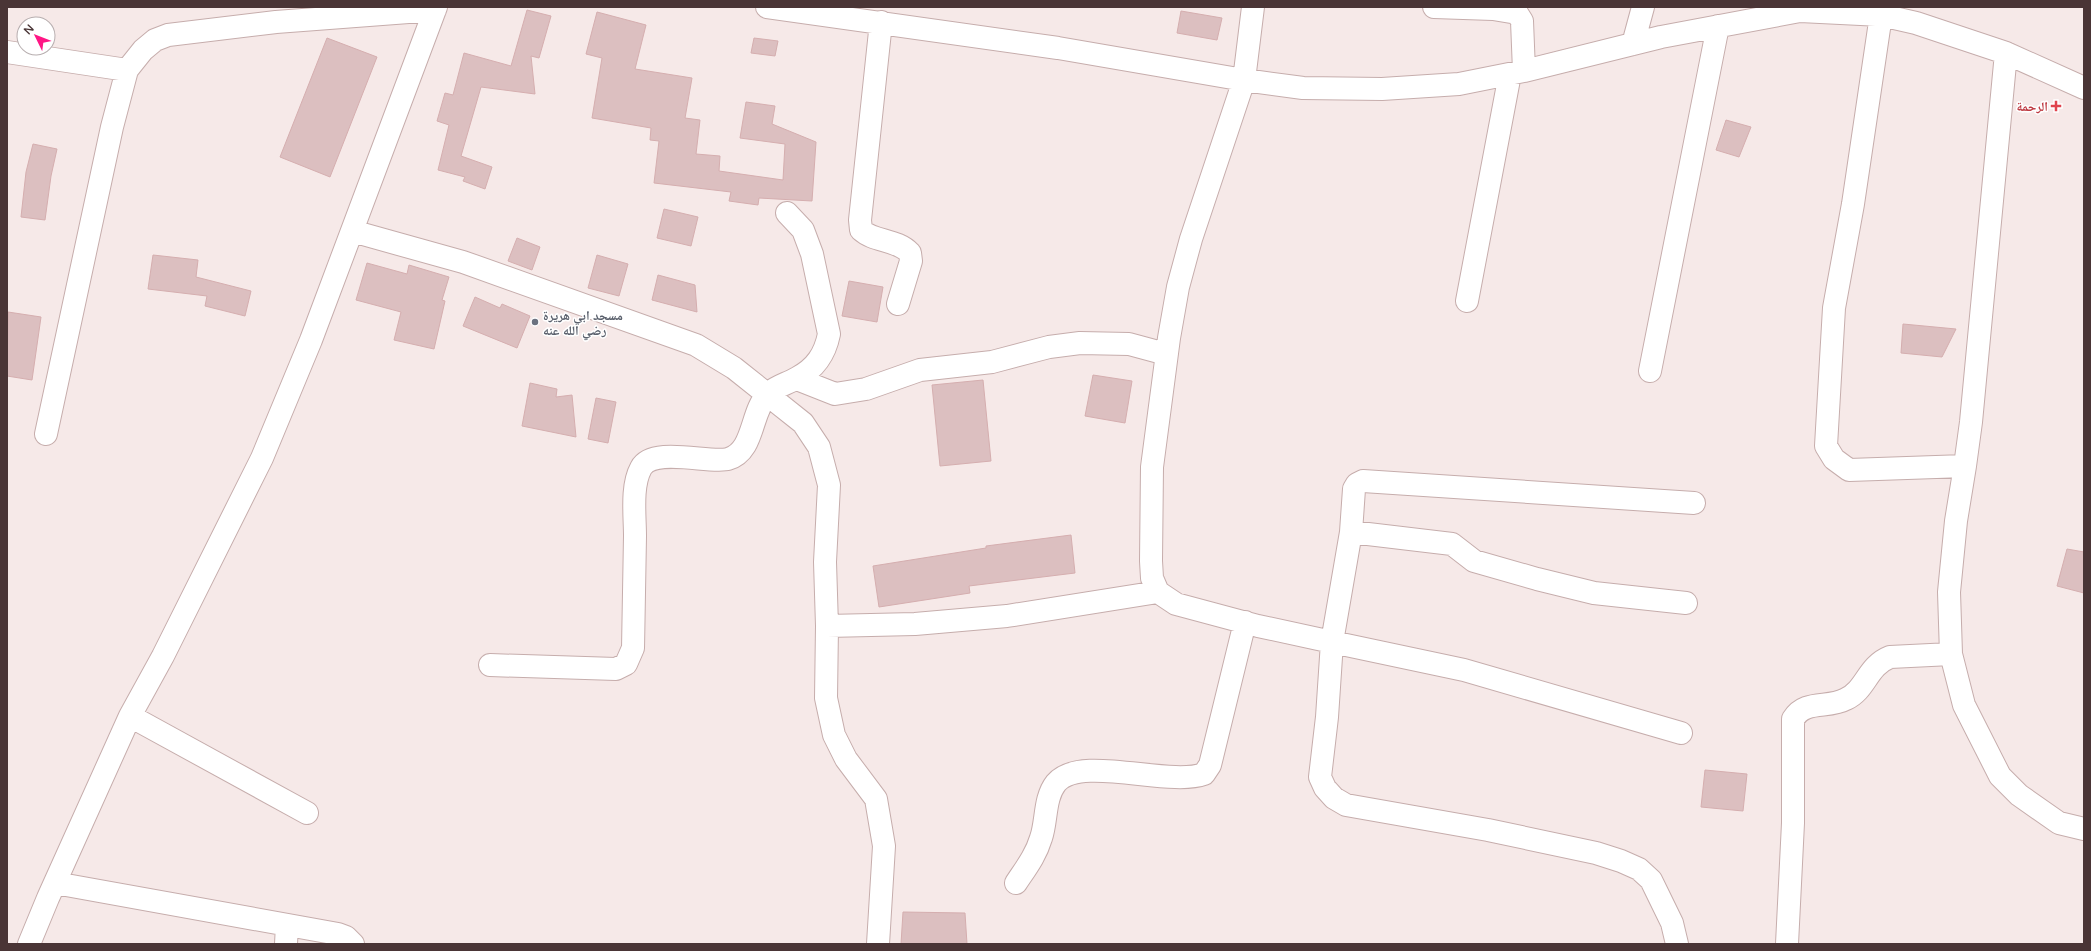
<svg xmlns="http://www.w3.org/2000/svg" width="2091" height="951" viewBox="0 0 2091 951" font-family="'Varela Round','Noto Naskh Arabic',sans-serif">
	<rect width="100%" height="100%" fill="#f6e9e8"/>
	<!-- building -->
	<path fill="#dcbfc0" stroke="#d5aeaf" d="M 527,10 L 551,16 L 539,58 L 531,56 L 535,94 L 481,87 L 461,156 L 492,167 L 485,189 L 463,181 L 465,177 L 438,170 L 449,125 L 437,121 L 445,93 L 453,95 L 464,53 L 511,66 Z
		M 1181,11 L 1222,18 L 1217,40 L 1177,33 Z
		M 597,12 L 646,25 L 635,69 L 692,78 L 685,118 L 700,120 L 696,154 L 720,156 L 719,171 L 783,180 L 785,144 L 740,138 L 746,102 L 775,106 L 772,124 L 816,142 L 812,201 L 759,198 L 758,205 L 729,201 L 731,192 L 654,183 L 659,141 L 650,140 L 651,128 L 592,118 L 602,58 L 586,54 Z
		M 327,38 L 377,57 L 330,177 L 280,157 Z
		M 754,38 L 778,41 L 775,56 L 751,53 Z
		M 1726,120 L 1751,127 L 1739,157 L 1716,150 Z
		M 33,144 L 57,149 L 51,176 L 45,220 L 21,217 L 26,172 Z
		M 664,209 L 698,217 L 691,246 L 657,238 Z
		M 517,238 L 540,247 L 532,270 L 508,261 Z
		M 153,255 L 198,260 L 196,277 L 251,291 L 245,316 L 205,306 L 207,296 L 148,289 Z
		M 597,255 L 628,264 L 619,296 L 588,288 Z
		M 367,263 L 407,274 L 409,265 L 449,277 L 442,300 L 445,301 L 434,349 L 394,340 L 401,312 L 356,300 Z
		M 658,275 L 695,285 L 697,312 L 652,300 Z
		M 849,281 L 883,287 L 877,322 L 842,316 Z
		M 475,297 L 500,308 L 502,304 L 530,316 L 517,348 L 463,326 Z
		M 8,312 L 41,317 L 32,380 L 7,376 Z
		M 1903,324 L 1956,329 L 1942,357 L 1901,353 Z
		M 1093,375 L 1132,381 L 1125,423 L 1085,416 Z
		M 983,380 L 991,461 L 940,466 L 932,385 Z
		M 530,383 L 557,389 L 556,397 L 572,395 L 576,437 L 522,426 Z
		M 596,398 L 616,402 L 608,443 L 588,439 Z
		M 1071,535 L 1075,573 L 969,586 L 970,593 L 879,607 L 873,566 L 986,548 L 986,546 Z
		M 2067,549 L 2084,552 L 2084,593 L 2057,586 Z
		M 1705,770 L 1747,774 L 1743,811 L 1701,807 Z
		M 903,912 L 965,913 L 967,944 L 901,944 Z"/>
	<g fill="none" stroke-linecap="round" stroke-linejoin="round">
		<defs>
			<path id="minor" d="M 767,7 L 1058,48 L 1244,80 L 1303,88 L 1382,89 L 1459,84 L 1524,71 L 1661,37 L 1800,11 L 1881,15 L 1916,23 L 2006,53 L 2084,88
				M 1434,7 L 1493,9 L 1517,13 L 1522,21 L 1524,71
				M 1881,15 L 1853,204 L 1834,308 L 1826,446 L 1834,459 L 1849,470 L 1965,466 L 1971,422 L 2006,53
				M 881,22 L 860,220 L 861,230 C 874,242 897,239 910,253 L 911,261 L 898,304
				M 1633,44 L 1643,7
				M 7,52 L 127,70
				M 352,231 L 463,262 L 696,345 L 734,368 L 803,423 L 819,447 L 829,485 L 825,562 L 827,626
				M 1467,301 L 1510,74
				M 1650,371 L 1718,26
				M 797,379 L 835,394 L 866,389 L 920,370 L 992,362 L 1049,347 L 1080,343 L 1129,344 L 1166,354
				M 46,434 L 112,127 L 127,70 L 143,50 L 155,40 L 168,35 L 276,22 L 435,10
				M 1965,466 L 1956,521 L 1949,592 L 1951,654 L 1964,705 L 2000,776 L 2019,795 L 2059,823 L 2084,829
				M 1351,532 L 1452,544 L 1474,561 L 1537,579 L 1594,593 L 1686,603
				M 1158,592 L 1176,604 L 1258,626 L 1332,642 L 1327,717 L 1320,777 L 1325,788 L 1334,798 L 1346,805 L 1488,830 L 1596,853 L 1621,861 L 1639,869 L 1651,880 L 1672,923 L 1677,944
				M 490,665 L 616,669 L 626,664 L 633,648 C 634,611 634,574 635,536 C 635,516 631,486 641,468 C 653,446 710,464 728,459 C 755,451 750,412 768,394 C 776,386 787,384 797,378 C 816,368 825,354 829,334 L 812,254 L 803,230 L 787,213
				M 130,716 L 307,813
				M 1681,733 L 1464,670 L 1332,642 L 1351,532 L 1354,489 L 1357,484 L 1363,481 L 1694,503
				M 55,883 L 338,934 L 346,937 L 353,944
				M 1016,883 C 1026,868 1036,855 1041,838 C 1047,821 1044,798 1056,783 C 1080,754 1168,787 1204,774 L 1210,765 L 1245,622
				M 29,944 L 48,898 L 130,716 L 163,656 L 262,458 L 311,340 L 436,7
				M 286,944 L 287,925
				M 878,944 L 884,846 L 876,799 L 846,759 L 834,735 L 826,698 L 827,626 L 915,624 L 1007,616 L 1158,592 L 1152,578 L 1151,561 L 1152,467 L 1169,338 L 1178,287 L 1191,239 L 1244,80 L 1253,7
				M 1787,944 L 1793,823 L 1793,719 C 1805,699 1828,709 1846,699 C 1866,690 1867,666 1890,657 L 1951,654"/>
		</defs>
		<!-- minor casing -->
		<use href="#minor" stroke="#c6adac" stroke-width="24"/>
		<!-- minor -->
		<use href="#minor" stroke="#fff" stroke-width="22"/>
	</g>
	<!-- markers -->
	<path fill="#e0444e" stroke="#fff" stroke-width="1.5" d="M2054 100h4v4h4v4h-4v4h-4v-4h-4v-4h4z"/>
	<circle fill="#6b7280" stroke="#fff" stroke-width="1.5" cx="535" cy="322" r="4"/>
	<g text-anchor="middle" stroke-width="3" stroke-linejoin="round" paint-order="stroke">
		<!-- health labels -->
		<g font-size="13" font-weight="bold" fill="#be3a42" stroke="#fff" text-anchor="end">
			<text x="2048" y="111">الرحمة</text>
		</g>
		<!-- worship labels -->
		<g font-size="13" font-weight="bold" fill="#5b616d" stroke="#fff" text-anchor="start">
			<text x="543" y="320">مسجد ابي هريرة<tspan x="543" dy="15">رضي الله عنه</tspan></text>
		</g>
	</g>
	<!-- border -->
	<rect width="2091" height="951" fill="none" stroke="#4a3536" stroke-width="16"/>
	<!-- north arrow -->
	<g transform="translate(36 36) rotate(313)"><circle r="19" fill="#ffffff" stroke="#b7aeaf"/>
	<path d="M0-3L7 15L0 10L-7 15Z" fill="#ff1685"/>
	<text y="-6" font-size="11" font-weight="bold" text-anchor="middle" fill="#4a3536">N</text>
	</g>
</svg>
